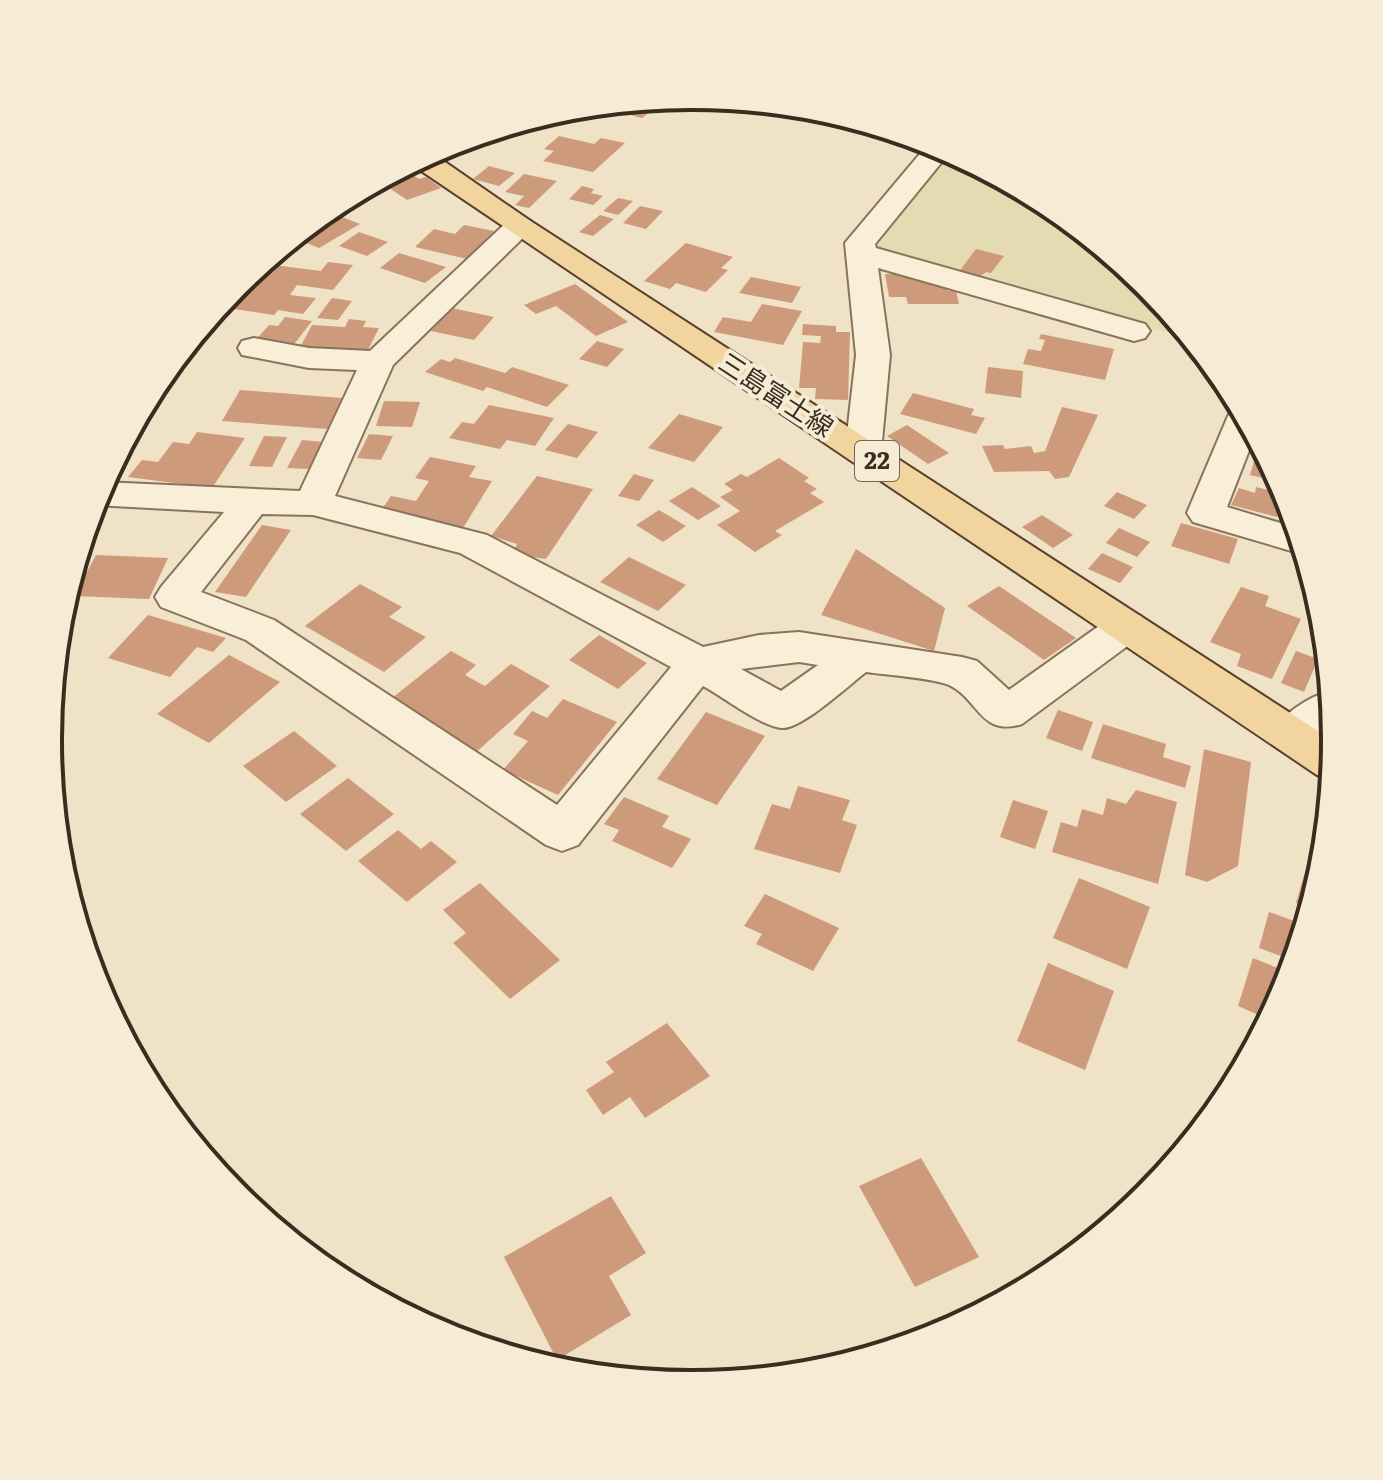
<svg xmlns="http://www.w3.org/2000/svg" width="1383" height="1480" viewBox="0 0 1383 1480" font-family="Literata,'Noto Sans JP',serif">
	<rect width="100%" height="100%" fill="#efe2c6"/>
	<!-- farmland -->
	<path fill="#e5dbb3" d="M 947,151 L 1049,205 L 1147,285 L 1191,339 L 880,255 L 871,243 Z"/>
	<!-- building -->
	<path fill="#cd9b7b" d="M 637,102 L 656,107 L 642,118 L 597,106 Z
		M 559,136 L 594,144 L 601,138 L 625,143 L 593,172 L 543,161 L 554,151 L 544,149 Z
		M 489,166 L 515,173 L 499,186 L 473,179 Z
		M 524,174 L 557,181 L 529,208 L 515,205 L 524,196 L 505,192 Z
		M 413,175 L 419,179 L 426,177 L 441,188 L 407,200 L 385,185 Z
		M 582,186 L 594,189 L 591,193 L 603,196 L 593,205 L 569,199 Z
		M 618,198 L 633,201 L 618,215 L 603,211 Z
		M 640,206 L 663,211 L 646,229 L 623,223 Z
		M 334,214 L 360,224 L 319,248 L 294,238 L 320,216 L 326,219 Z
		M 600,215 L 614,219 L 593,236 L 579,232 Z
		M 464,225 L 494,231 L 467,259 L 415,247 L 434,229 L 455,234 Z
		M 359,232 L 388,242 L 367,256 L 339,246 Z
		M 686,243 L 733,257 L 721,268 L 728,270 L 706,292 L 676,283 L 670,289 L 644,281 Z
		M 976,249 L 1004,256 L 991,273 L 986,272 L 978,278 L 958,273 Z
		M 399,253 L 446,267 L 425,283 L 380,268 Z
		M 328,262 L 353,265 L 333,290 L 297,285 L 290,295 L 316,298 L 303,314 L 278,310 L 274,315 L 227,308 L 266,264 L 321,271 Z
		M 885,274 L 922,274 L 924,283 L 946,283 L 948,291 L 956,291 L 959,304 L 908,304 L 906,297 L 889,297 Z
		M 751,277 L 801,287 L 792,303 L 739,293 Z
		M 575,284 L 628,322 L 596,336 L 556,306 L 536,314 L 524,305 Z
		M 332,298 L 352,301 L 338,320 L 317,318 Z
		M 762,304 L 802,311 L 783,345 L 714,332 L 723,317 L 751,322 Z
		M 452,308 L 494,317 L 474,340 L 431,331 Z
		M 285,317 L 312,321 L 292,347 L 255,341 L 269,325 L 278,326 Z
		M 349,319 L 366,321 L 363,327 L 379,328 L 366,354 L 299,349 L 312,325 L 345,327 Z
		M 803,324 L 836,326 L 836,332 L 850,332 L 848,400 L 815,399 L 816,388 L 799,388 L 803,342 L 820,343 L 821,336 L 802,335 Z
		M 1041,334 L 1114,349 L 1105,380 L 1023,364 L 1028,349 L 1041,351 L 1045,340 L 1039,339 Z
		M 597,341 L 624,349 L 607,367 L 579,359 Z
		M 455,358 L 505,373 L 512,367 L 569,385 L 547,407 L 487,387 L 483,391 L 425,372 L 441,359 L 450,362 Z
		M 988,367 L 1023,371 L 1021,398 L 985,393 Z
		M 240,390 L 342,398 L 327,429 L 222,421 Z
		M 913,393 L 974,409 L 971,415 L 985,418 L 976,434 L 900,414 Z
		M 384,401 L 420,402 L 412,427 L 376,426 Z
		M 489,405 L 554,418 L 535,446 L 507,440 L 500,449 L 449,438 L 462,422 L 474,424 Z
		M 1062,407 L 1098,415 L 1069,477 L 1055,479 L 1049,471 L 994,472 L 982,446 L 1003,445 L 1005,449 L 1031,446 L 1034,453 L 1045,451 Z
		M 679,414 L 723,427 L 694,462 L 648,448 Z
		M 568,424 L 598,432 L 577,458 L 545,450 Z
		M 907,425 L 949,453 L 928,464 L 887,436 Z
		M 197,432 L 245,438 L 212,488 L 128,477 L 142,460 L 158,462 L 173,442 L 189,444 Z
		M 369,434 L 393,436 L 381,460 L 357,458 Z
		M 264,436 L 287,437 L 272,467 L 249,466 Z
		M 302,440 L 324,442 L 310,469 L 287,468 Z
		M 430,457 L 476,466 L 469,477 L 492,481 L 463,528 L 380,512 L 391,496 L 416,501 L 429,481 L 415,478 Z
		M 779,458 L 809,478 L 804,481 L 817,489 L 810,493 L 824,502 L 775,531 L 782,535 L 755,552 L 717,525 L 740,511 L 720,497 L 733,490 L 724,484 L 741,474 L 747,477 Z
		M 1255,458 L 1269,461 L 1280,482 L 1250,475 Z
		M 634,474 L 654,480 L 639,501 L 618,496 Z
		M 537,476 L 593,489 L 546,559 L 512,554 L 517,544 L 491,536 Z
		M 692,487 L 721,506 L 698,520 L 669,501 Z
		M 1256,487 L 1284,494 L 1277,517 L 1231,505 L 1239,488 L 1255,493 Z
		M 1117,492 L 1147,505 L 1134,519 L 1104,506 Z
		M 659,510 L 686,526 L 663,542 L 636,525 Z
		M 1042,515 L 1073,535 L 1053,548 L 1022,527 Z
		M 1181,523 L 1238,539 L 1229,564 L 1171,546 Z
		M 262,525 L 291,530 L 246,597 L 215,592 Z
		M 1119,528 L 1150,542 L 1137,557 L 1106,543 Z
		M 856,549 L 945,608 L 934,651 L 821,615 Z
		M 1102,553 L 1133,567 L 1120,583 L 1088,569 Z
		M 96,555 L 168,558 L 149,599 L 74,596 Z
		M 629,557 L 686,585 L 658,611 L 600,582 Z
		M 360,584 L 402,607 L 389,617 L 426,637 L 384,672 L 305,626 Z
		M 999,586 L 1076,638 L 1044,660 L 967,606 Z
		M 1241,587 L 1269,596 L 1265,606 L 1301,619 L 1272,679 L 1237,666 L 1241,654 L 1210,642 Z
		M 148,615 L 226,638 L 213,652 L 197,647 L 170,677 L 108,658 Z
		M 599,635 L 647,663 L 618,689 L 569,660 Z
		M 451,651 L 476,665 L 465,675 L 485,686 L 511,664 L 550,686 L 473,755 L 387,702 Z
		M 1296,651 L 1318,659 L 1304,692 L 1281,683 Z
		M 229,655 L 280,682 L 209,743 L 157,714 Z
		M 563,699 L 617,722 L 558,795 L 503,770 L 528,741 L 513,734 L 532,711 L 547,718 Z
		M 1058,710 L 1093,722 L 1082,751 L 1046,738 Z
		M 706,712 L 765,736 L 717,805 L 657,779 Z
		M 1103,724 L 1166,744 L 1163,757 L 1191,766 L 1185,788 L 1091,758 Z
		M 294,731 L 337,766 L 286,802 L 243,766 Z
		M 1204,749 L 1251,762 L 1238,866 L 1207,882 L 1185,875 Z
		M 348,778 L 394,814 L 346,851 L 300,814 Z
		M 798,786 L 850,800 L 842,820 L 857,825 L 840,873 L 754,849 L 772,804 L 790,809 Z
		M 1136,790 L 1177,802 L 1158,884 L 1052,852 L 1061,822 L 1077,827 L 1082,809 L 1103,815 L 1107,798 L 1126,804 Z
		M 624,797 L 669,816 L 662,827 L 691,839 L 672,868 L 612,841 L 619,830 L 604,824 Z
		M 1013,800 L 1048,811 L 1035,849 L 1000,837 Z
		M 1322,813 L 1328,815 L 1323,866 L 1310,908 L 1296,903 Z
		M 398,830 L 421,849 L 431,841 L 457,862 L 407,902 L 358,861 Z
		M 1079,878 L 1150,907 L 1127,969 L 1053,938 Z
		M 480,883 L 560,960 L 510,999 L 453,943 L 466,933 L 443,910 Z
		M 765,894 L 839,928 L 813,971 L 756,944 L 762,934 L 744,926 Z
		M 1269,912 L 1305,925 L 1294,961 L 1259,948 Z
		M 1253,958 L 1290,973 L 1268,1019 L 1238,1006 Z
		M 1048,963 L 1114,991 L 1085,1070 L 1017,1041 Z
		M 667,1023 L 710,1076 L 645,1118 L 630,1097 L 603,1115 L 586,1090 L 614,1072 L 606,1062 Z
		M 921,1158 L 979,1257 L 915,1287 L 859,1186 Z
		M 611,1196 L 646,1253 L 609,1276 L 631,1315 L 557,1360 L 504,1257 Z
		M 1065,1248 L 1073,1255 L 1049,1275 L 1024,1289 Z
		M 977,1300 L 985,1310 L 923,1339 L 922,1339 Z"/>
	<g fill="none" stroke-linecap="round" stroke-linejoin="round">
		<defs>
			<path id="minor" d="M 929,143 L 950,152 L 875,244 L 876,248 L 1145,324 L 1150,331 L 1145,338 L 1134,341 L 878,268 L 890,355 L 881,452 L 876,460 L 863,463 L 850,460 L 845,452 L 856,355 L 845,243 Z
				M 519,217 L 529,220 L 534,226 L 529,232 L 393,365 L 335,496 L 487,535 L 703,647 L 759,635 L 799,632 L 962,657 L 977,661 L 1009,690 L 1113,616 L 1127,612 L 1141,616 L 1147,626 L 1141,636 L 1022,724 C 980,737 979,699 949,685 C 932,678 887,675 866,672 C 849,685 802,729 782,728 C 762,727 722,696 703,686 L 578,845 L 562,851 L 546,845 L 246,640 L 161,607 L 155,597 L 161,587 L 224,512 L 94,505 L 103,482 L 300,491 L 357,370 L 309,368 L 242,355 L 238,348 L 242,341 L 254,338 L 309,348 L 370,351 L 509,220 ZM 262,514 L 313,515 L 460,553 L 671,667 L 557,805 L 274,620 L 201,592 ZM 799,662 L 818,665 L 781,691 L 741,669 Z
				M 1240,407 L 1255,435 L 1227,507 L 1297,528 L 1305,555 L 1193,522 L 1187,513 L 1228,416 L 1233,409 Z
				M 1330,691 L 1334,727 C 1314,742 1301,754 1276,747 L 1270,735 C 1281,715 1308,697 1330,691 Z"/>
			<path id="primary" d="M 432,153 L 529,220 L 1335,742 L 1331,780 L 1317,775 L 411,164 Z"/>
		</defs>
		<!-- minor casing -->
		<use href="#minor" stroke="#8a735b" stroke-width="4"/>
		<!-- primary casing -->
		<use href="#primary" stroke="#58412f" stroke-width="4"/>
		<!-- minor -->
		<use href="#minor" fill="#f9efd9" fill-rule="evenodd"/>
		<!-- primary -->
		<use href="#primary" fill="#f2d59e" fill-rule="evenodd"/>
	</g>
	<g text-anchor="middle" stroke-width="8" stroke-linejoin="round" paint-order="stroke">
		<!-- shield labels -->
		<rect fill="#f6ecd6" stroke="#726656" stroke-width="2" x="855" y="441" width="44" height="40" rx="6"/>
		<g font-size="24" font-weight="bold" fill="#3a2c1f">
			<text x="877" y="469">22</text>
		</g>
		<!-- street labels -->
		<g font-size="26" fill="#3a2c1f" stroke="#f6ecd6">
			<text transform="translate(776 395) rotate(33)" y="9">三島富士線</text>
		</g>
	</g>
	<!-- crop -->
	<path d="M0 0H1383V1480H0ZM691 110H692A629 629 0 0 1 1321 739V741A629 629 0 0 1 692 1370H691A629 629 0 0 1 62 741V739A629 629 0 0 1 691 110Z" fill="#f6ecd6" fill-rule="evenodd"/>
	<path fill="none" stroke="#3a2c1f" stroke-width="4" d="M691 110H692A629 629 0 0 1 1321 739V741A629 629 0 0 1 692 1370H691A629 629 0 0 1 62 741V739A629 629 0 0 1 691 110Z"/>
</svg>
